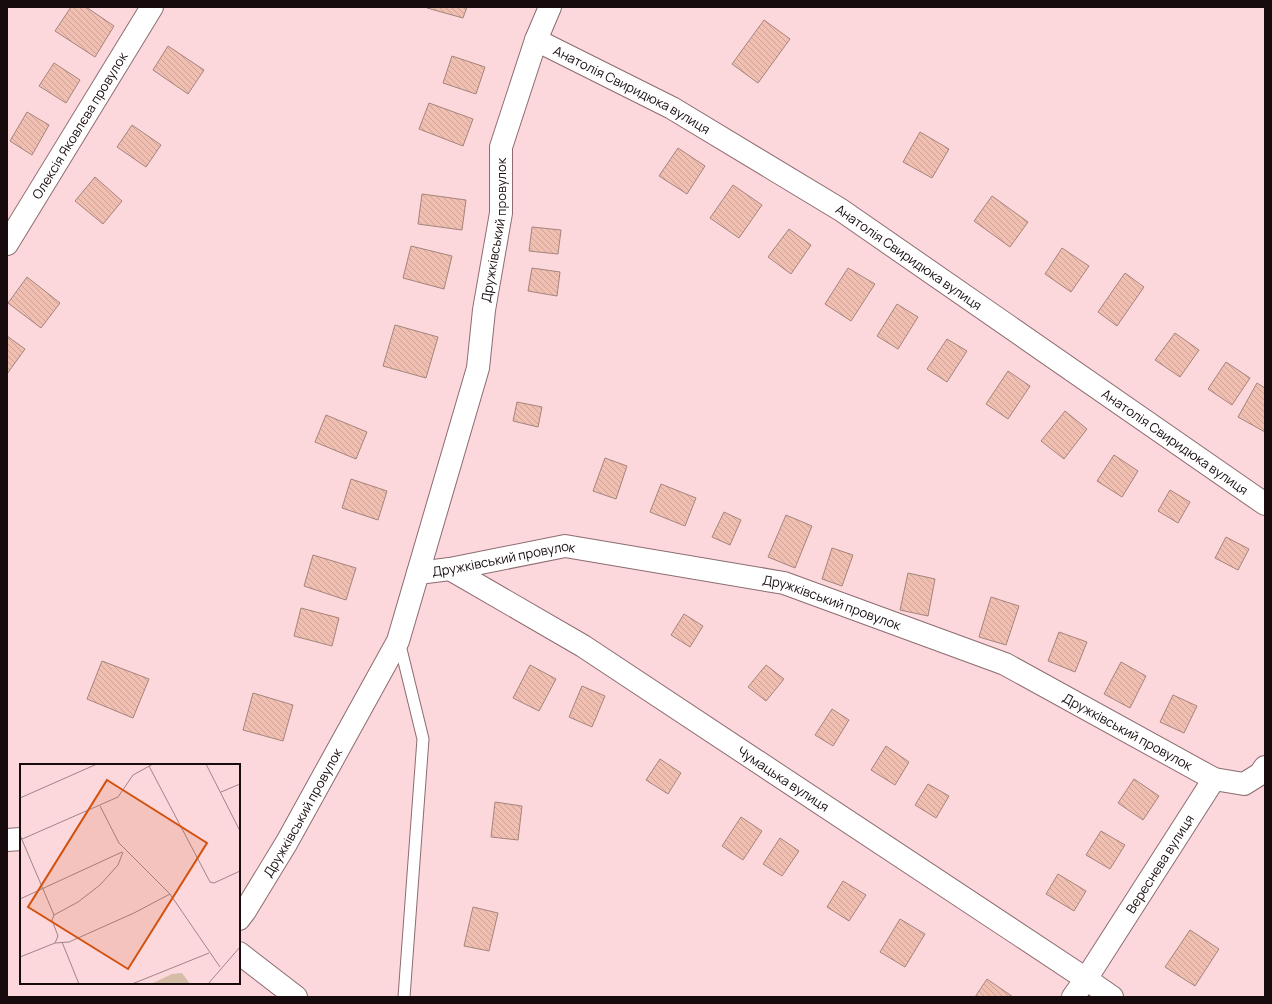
<svg xmlns="http://www.w3.org/2000/svg" width="1272" height="1004" viewBox="0 0 1272 1004" font-family="Manrope,sans-serif">
	<defs>
		<pattern id="building-back-hatch" width="6" height="6" patternUnits="userSpaceOnUse"><rect width="6" height="6" fill="#f0bfb1"/><path d="M-1 5l2 2M0 0l6 6M5-1l2 2" fill="none" stroke="#cda397"/></pattern>
	</defs>
	<rect width="100%" height="100%" fill="#fcd7dc"/>
	<!-- building -->
	<path fill="url(#building-back-hatch)" stroke="#a4857c" d="M 71,7 L 86,7 L 114,26 L 95,57 L 55,31 Z
		M 428,7 L 467,7 L 463,18 L 427,8 Z
		M 764,20 L 790,39 L 758,83 L 732,64 Z
		M 168,46 L 204,70 L 188,94 L 153,70 Z
		M 452,56 L 485,67 L 476,94 L 443,83 Z
		M 54,63 L 80,80 L 66,103 L 39,86 Z
		M 429,103 L 473,119 L 463,146 L 419,129 Z
		M 27,112 L 49,125 L 32,155 L 10,141 Z
		M 132,125 L 161,145 L 146,167 L 117,147 Z
		M 920,132 L 949,149 L 932,178 L 903,162 Z
		M 678,148 L 705,166 L 687,194 L 659,176 Z
		M 95,177 L 122,201 L 103,224 L 75,201 Z
		M 733,185 L 762,205 L 739,238 L 710,218 Z
		M 422,194 L 466,200 L 462,230 L 418,224 Z
		M 992,196 L 1028,222 L 1010,247 L 974,221 Z
		M 532,227 L 561,230 L 558,254 L 529,251 Z
		M 789,229 L 811,245 L 791,274 L 768,257 Z
		M 411,246 L 452,256 L 444,289 L 403,278 Z
		M 1062,248 L 1089,266 L 1071,292 L 1045,274 Z
		M 532,268 L 560,272 L 557,296 L 528,291 Z
		M 848,268 L 875,284 L 851,321 L 825,304 Z
		M 1125,273 L 1144,287 L 1117,326 L 1098,312 Z
		M 27,277 L 60,303 L 41,328 L 8,303 Z
		M 897,304 L 918,317 L 898,349 L 877,336 Z
		M 395,325 L 438,337 L 426,378 L 383,366 Z
		M 1175,333 L 1199,350 L 1180,377 L 1155,360 Z
		M 7,336 L 25,349 L 7,374 Z
		M 947,339 L 967,351 L 947,382 L 927,369 Z
		M 1226,362 L 1250,378 L 1232,405 L 1208,389 Z
		M 1008,371 L 1030,386 L 1008,419 L 986,404 Z
		M 1257,383 L 1265,388 L 1265,432 L 1238,417 Z
		M 517,402 L 542,407 L 538,427 L 513,421 Z
		M 1065,411 L 1087,429 L 1064,459 L 1041,441 Z
		M 326,415 L 367,432 L 356,459 L 315,442 Z
		M 1114,455 L 1138,471 L 1122,497 L 1097,481 Z
		M 605,458 L 627,466 L 616,499 L 593,491 Z
		M 351,479 L 387,491 L 378,520 L 342,508 Z
		M 661,484 L 696,498 L 685,526 L 650,512 Z
		M 1170,490 L 1190,502 L 1178,523 L 1158,511 Z
		M 724,512 L 741,520 L 730,545 L 712,537 Z
		M 786,515 L 812,526 L 795,568 L 768,557 Z
		M 1226,537 L 1249,549 L 1238,570 L 1215,558 Z
		M 832,548 L 853,555 L 842,586 L 822,579 Z
		M 313,555 L 356,568 L 346,600 L 304,586 Z
		M 908,573 L 935,579 L 928,616 L 900,610 Z
		M 991,597 L 1019,606 L 1006,645 L 979,637 Z
		M 301,608 L 339,618 L 332,646 L 294,636 Z
		M 684,614 L 703,626 L 690,647 L 671,635 Z
		M 1059,632 L 1087,642 L 1075,672 L 1048,661 Z
		M 102,661 L 149,679 L 133,718 L 87,699 Z
		M 1121,662 L 1146,676 L 1130,708 L 1104,694 Z
		M 530,665 L 556,679 L 539,711 L 513,698 Z
		M 766,665 L 784,679 L 766,701 L 748,687 Z
		M 582,686 L 605,696 L 592,727 L 569,717 Z
		M 253,693 L 293,705 L 283,741 L 243,730 Z
		M 1173,695 L 1197,706 L 1184,733 L 1160,722 Z
		M 832,709 L 849,720 L 833,746 L 815,735 Z
		M 886,746 L 909,762 L 895,785 L 871,770 Z
		M 660,759 L 681,773 L 668,794 L 646,780 Z
		M 1134,779 L 1159,796 L 1143,820 L 1118,803 Z
		M 928,784 L 949,796 L 936,818 L 915,805 Z
		M 495,802 L 522,806 L 518,840 L 491,837 Z
		M 741,817 L 762,831 L 743,860 L 722,846 Z
		M 1101,831 L 1125,845 L 1110,869 L 1086,855 Z
		M 780,838 L 799,851 L 782,876 L 763,864 Z
		M 1058,874 L 1086,891 L 1074,911 L 1046,894 Z
		M 843,881 L 866,895 L 849,921 L 827,907 Z
		M 473,907 L 498,913 L 489,951 L 464,946 Z
		M 900,919 L 925,934 L 905,967 L 880,952 Z
		M 1190,930 L 1219,949 L 1195,986 L 1165,967 Z
		M 987,979 L 1013,997 L 975,997 Z"/>
	<g fill="none" stroke-linecap="round" stroke-linejoin="round">
		<defs>
			<path id="lane" d="M 399,641 L 423,739 L 404,997"/>
			<g id="street">
				<path id="s1" d="M 536,40 L 672,108 L 841,210 L 1265,504"/>
				<path id="s2" d="M 7,244 L 152,7"/>
				<path id="s3" d="M 450,569 L 583,646 L 1086,979 L 1112,997"/>
				<path id="s4" d="M 418,573 L 450,569 L 565,546 L 784,583 L 1005,664 L 1214,779"/>
				<path d="M 7,840 L 21,839"/>
				<path id="s5" d="M 239,919 L 245,911 L 287,842 L 398,641 L 478,368 L 484,310 L 501,213 L 501,147 L 536,40 L 550,7"/>
				<path d="M 239,953 L 296,997"/>
				<path id="s6" d="M 1073,997 L 1086,979 L 1214,779 L 1244,784 L 1260,774 L 1265,767"/>
			</g>
		</defs>
		<!-- lane casing -->
		<use href="#lane" stroke="#8c6c70" stroke-width="13"/>
		<!-- street casing -->
		<use href="#street" stroke="#8c6c70" stroke-width="24"/>
		<!-- lane -->
		<use href="#lane" stroke="#fff" stroke-width="11"/>
		<!-- street -->
		<use href="#street" stroke="#fff" stroke-width="22"/>
	</g>
	<g text-anchor="middle" stroke-width="3" stroke-linejoin="round" paint-order="stroke">
		<!-- street labels -->
		<g font-size="13" fill="#170b0d" stroke="#ffe9eb">
			<text dy="5" stroke="none"><textPath href="#s1" startOffset="108">Анатолія Свиридюка вулиця</textPath></text>
			<text dy="5" stroke="none"><textPath href="#s2" startOffset="139">Олексія Яковлєва провулок</textPath></text>
			<text dy="5" stroke="none"><textPath href="#s5" startOffset="744">Дружківський провулок</textPath></text>
			<text dy="5" stroke="none"><textPath href="#s1" startOffset="432">Анатолія Свиридюка вулиця</textPath></text>
			<text dy="5" stroke="none"><textPath href="#s1" startOffset="756">Анатолія Свиридюка вулиця</textPath></text>
			<text dy="5" stroke="none"><textPath href="#s4" startOffset="87">Дружківський провулок</textPath></text>
			<text dy="5" stroke="none"><textPath href="#s4" startOffset="423">Дружківський провулок</textPath></text>
			<text dy="5" stroke="none"><textPath href="#s4" startOffset="747">Дружківський провулок</textPath></text>
			<text dy="5" stroke="none"><textPath href="#s3" startOffset="394">Чумацька вулиця</textPath></text>
			<text dy="5" stroke="none"><textPath href="#s5" startOffset="124">Дружківський провулок</textPath></text>
			<text dy="5" stroke="none"><textPath href="#s6" startOffset="159">Вереснева вулиця</textPath></text>
		</g>
	</g>
	<!-- overview -->
	<g transform="translate(20 764)">
		<rect width="220" height="220" fill="#fcd7dc"/>
		<path d="M 162,209 L 170,220 L 131,220 L 152,210 Z" fill="#d5bca6"/>
		<path fill="none" stroke="#a08589" stroke-width="1" d="M 186,0 L 220,67M 129,2 L 190,118 L 194,119 L 220,107M 201,28 L 220,20M 0,34 L 77,0M 80,42 L 99,79 L 150,130 L 200,203M 0,71 L 34,151 L 32,156 L 38,172 L 35,179M 0,76 L 98,33 L 113,11 L 133,0M 0,135 L 102,88M 34,151 L 58,138 L 80,121 L 98,101 L 103,88M 42,178 L 59,220M 0,193 L 35,179 L 49,178 L 114,149 L 150,130M 112,220 L 189,189M 188,220 L 220,183"/>
		<path fill="#d3510c" fill-opacity="0.15" stroke="#d3510c" stroke-width="2" d="M 87,16 L 187,79 L 108,205 L 8,143 Z"/>
		<rect width="220" height="220" fill="none" stroke="#170b0d" stroke-width="2"/>
	</g>
	<!-- border -->
	<rect width="1272" height="1004" fill="none" stroke="#170b0d" stroke-width="16"/>
</svg>
